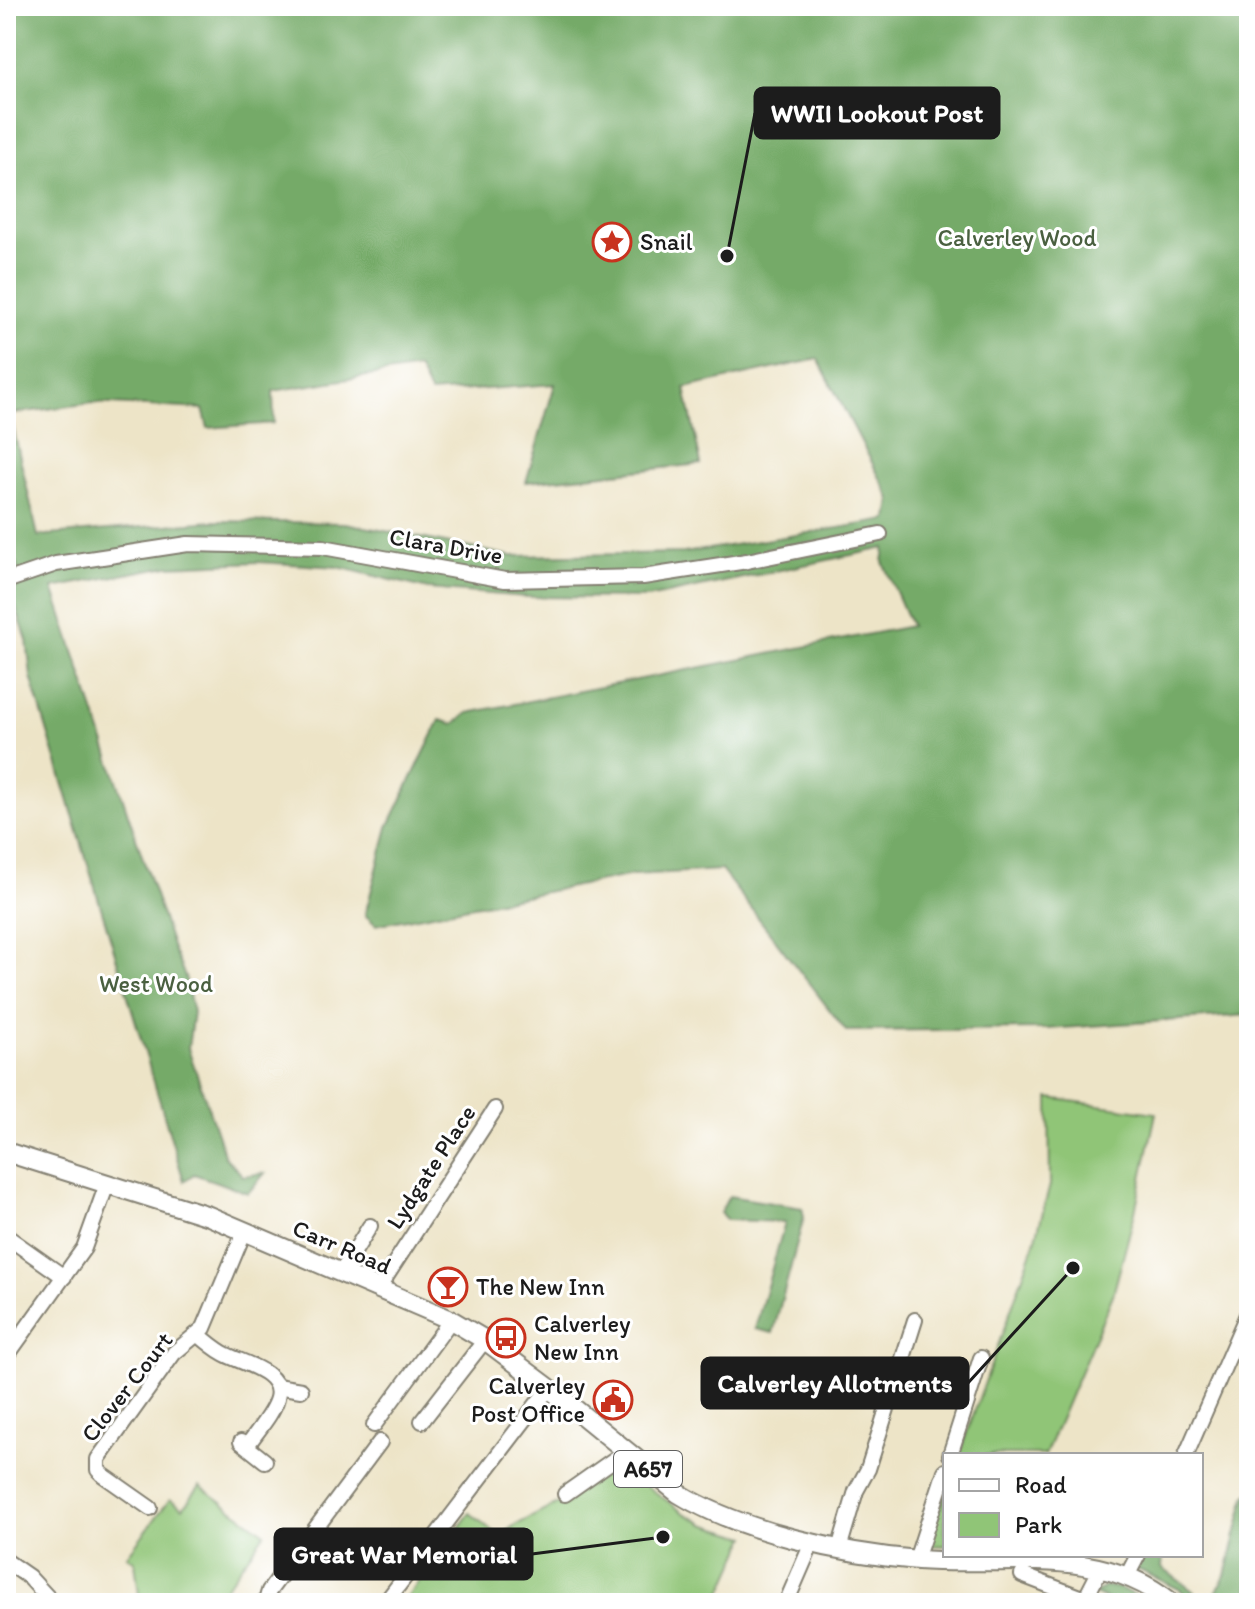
<svg xmlns="http://www.w3.org/2000/svg" width="1255" height="1609" viewBox="0 0 1255 1609" font-family="Itim,sans-serif">
	<rect width="100%" height="100%" fill="#fff"/>
	<filter id="ink" filterUnits="userSpaceOnUse"><feTurbulence type="fractalNoise" baseFrequency=".0125" numOctaves="2"/><feDisplacementMap in="SourceGraphic" scale="16" xChannelSelector="R" yChannelSelector="G"/><feConvolveMatrix kernelMatrix="1 2 1 2 8 2 1 2 1" color-interpolation-filters="sRGB"/></filter>
	<filter id="wash" filterUnits="userSpaceOnUse"><feTurbulence type="fractalNoise" baseFrequency=".006" numOctaves="4" result="noise"/><feDisplacementMap in="SourceGraphic" scale="32" xChannelSelector="R" yChannelSelector="G"/><feGaussianBlur stdDeviation="1.8" result="paint"/><feColorMatrix in="noise" values="0 0 0 0 0 0 0 0 0 0 0 0 0 0 0 0 0 1.4 0 .05"/><feComposite in="paint" operator="in"/></filter>
	<g filter="url(#wash)">
		<rect width="100%" height="100%" fill="#ede4c7"/>
		<!-- green -->
		<path fill="#90c577" stroke="#56704a" stroke-width="2" d="M 1049,1098 L 1156,1113 L 1134,1216 L 1113,1295 L 1045,1455 L 959,1455 L 1035,1242 L 1050,1185 Z
			M 619,1466 L 684,1513 L 704,1524 L 747,1537 L 717,1603 L 403,1603 L 470,1513 L 500,1537 L 512,1527 L 563,1501 Z
			M 200,1486 L 265,1533 L 214,1603 L 140,1603 L 135,1562 L 127,1556 L 170,1499 L 183,1508 Z
			M 945,1493 L 945,1546 L 926,1545 Z"/>
		<!-- forest -->
		<path fill="#74aa68" stroke="#486342" stroke-width="2" fill-rule="evenodd" d="M 6,6 L 1249,6 L 1249,1015 L 1047,1029 L 846,1031 L 721,870 L 633,875 L 376,925 L 365,915 L 388,827 L 440,720 L 454,724 L 468,713 L 911,626 L 883,562 L 885,548 L 648,598 L 527,597 L 428,589 L 338,567 L 258,562 L 168,566 L 53,588 L 174,952 L 185,976 L 193,1012 L 188,1048 L 225,1157 L 243,1176 L 265,1173 L 248,1193 L 194,1174 L 184,1181 L 31,677 L 27,640 L 12,596 L 21,579 L 6,532 ZM 818,359 L 891,499 L 888,520 L 684,553 L 511,556 L 345,523 L 213,521 L 38,536 L 10,414 L 92,403 L 203,409 L 208,428 L 274,423 L 273,391 L 418,368 L 430,393 L 555,384 L 526,482 L 701,464 L 685,388 Z
			M 729,1196 L 802,1208 L 804,1217 L 773,1333 L 755,1329 L 785,1222 L 727,1220 L 720,1213 Z
			M 1249,1493 L 1249,1588 L 1246,1603 L 1198,1603 L 1179,1589 L 1135,1568 L 1142,1555 L 1163,1555 L 1162,1568 L 1204,1599 L 1215,1595 L 1227,1571 L 1246,1495 Z
			M 1105,1586 L 1119,1588 L 1153,1603 L 1114,1603 L 1095,1594 Z"/>
	</g>
	<g filter="url(#ink)">
		<g fill="none" stroke-linecap="round" stroke-linejoin="round">
			<defs>
				<path id="minor" d="M 6,581 L 56,564 L 188,544 L 323,547 L 505,580 L 643,577 L 747,561 L 880,534
					M 6,1236 L 64,1277
					M 341,1273 L 370,1226
					M 378,1289 L 495,1109
					M 198,1334 C 206,1341 214,1348 223,1353 C 240,1363 284,1371 277,1398 C 273,1414 256,1432 247,1446
					M 6,1357 L 84,1248 L 107,1184
					M 277,1386 L 301,1390
					M 422,1421 L 485,1340
					M 374,1425 L 451,1320
					M 241,1442 L 265,1461
					M 950,1455 L 981,1358
					M 1186,1455 L 1249,1310
					M 565,1494 L 626,1451
					M 150,1508 L 103,1475 L 98,1470 L 98,1459 L 174,1353 L 204,1328 L 244,1232
					M 839,1549 L 856,1491 L 868,1469 L 915,1320
					M 916,1560 L 945,1471
					M 6,1561 L 29,1577 L 53,1603
					M 1022,1575 L 1095,1603
					M 1127,1576 L 1138,1555
					M 269,1603 L 266,1601 L 269,1591 L 380,1442
					M 385,1603 L 549,1388
					M 786,1603 L 812,1543
					M 1083,1603 L 1101,1568"/>
				<path id="major" d="M 6,1152 L 209,1216 L 451,1320 L 485,1340 L 549,1388 L 678,1493 C 741,1532 845,1554 918,1560 C 1004,1567 1099,1543 1172,1603"/>
			</defs>
			<!-- minor casing -->
			<use href="#minor" stroke="#848072" stroke-width="18"/>
			<!-- major casing -->
			<use href="#major" stroke="#848072" stroke-width="22"/>
			<!-- minor -->
			<use href="#minor" stroke="#fff" stroke-width="14"/>
			<!-- major -->
			<use href="#major" stroke="#fff" stroke-width="18"/>
		</g>
	</g>
	<!-- icons -->
	<defs>
		<symbol id="sight-ring" viewBox="-11 -11 22 22"><circle r="9.5" fill="#fff" stroke="#c8321e" stroke-width="1.5"/><path d="M0-6L1.8-2.2L6-1.7L2.9 1.2L3.7 5.4L0 3.3L-3.7 5.4L-2.9 1.2L-6-1.7L-1.8-2.2Z" fill="#c8321e"/></symbol>
		<symbol id="bar-ring" viewBox="-11 -11 22 22"><circle r="9.5" fill="#fff" stroke="#c8321e" stroke-width="1.5"/><path d="M-6-5H6L.8 .8V4.5H3.5V6h-7V4.5H-.8V.8Z" fill="#c8321e"/></symbol>
		<symbol id="bus-ring" viewBox="-11 -11 22 22"><circle r="9.5" fill="#fff" stroke="#c8321e" stroke-width="1.5"/><path d="M-5-6H5V4H4V6H2V4H-2V6H-4V4H-5ZM-3.5-4V0h7V-4ZM-3.5 1.2v1.5H-2V1.2ZM2 1.2v1.5H3.5V1.2Z" fill="#c8321e"/></symbol>
		<symbol id="civic-ring" viewBox="-11 -11 22 22"><circle r="9.5" fill="#fff" stroke="#c8321e" stroke-width="1.5"/><path d="M-.6-6.5H3V-4.5H.6V-3L4-1V1h2V6H-6V1h2V-1L-.6-3ZM-1.2 2.5V6h2.4V2.5Z" fill="#c8321e"/></symbol>
	</defs>
	<g fill-rule="evenodd">
		<use href="#sight-ring" x="590" y="220" width="44" height="44"/>
		<use href="#bar-ring" x="426" y="1265" width="44" height="44"/>
		<use href="#bus-ring" x="484" y="1316" width="44" height="44"/>
		<use href="#civic-ring" x="591" y="1378" width="44" height="44"/>
	</g>
	<g text-anchor="middle" stroke-width="6" stroke-linejoin="round" paint-order="stroke">
		<!-- shield labels -->
		<rect fill="#fff" stroke="#606060" stroke-width="2" x="614" y="1451" width="68" height="36" rx="6"/>
		<g font-size="22" font-weight="bold" fill="#1c1c1c">
			<text x="648" y="1477">A657</text>
		</g>
		<!-- park labels -->
		<g font-size="24" fill="#4a6040" stroke="#fff">
			<text x="1017" y="246">Calverley Wood</text>
			<text x="156" y="992">West Wood</text>
		</g>
		<!-- poi labels -->
		<g font-size="24" fill="#1c1c1c" stroke="#fff" text-anchor="start">
			<text x="640" y="250">Snail</text>
			<text x="476" y="1295">The New Inn</text>
			<text x="534" y="1332">Calverley<tspan x="534" dy="28">New Inn</tspan></text>
			<text x="585" y="1394" text-anchor="end">Calverley<tspan x="585" dy="28">Post Office</tspan></text>
		</g>
		<!-- street labels -->
		<g font-size="24" fill="#1c1c1c" stroke="#fff">
			<text transform="translate(446 546) rotate(10)" y="8">Clara Drive</text>
			<text transform="translate(431 1167) rotate(-57)" y="8">Lydgate Place</text>
			<text transform="translate(342 1247) rotate(23)" y="8">Carr Road</text>
			<text transform="translate(127 1387) rotate(-52)" y="8">Clover Court</text>
		</g>
	</g>
	<!-- callouts -->
	<path fill="none" stroke="#1c1c1c" stroke-width="3" d="M727 256L755 113M1073 1268L968 1383M663 1537L532 1554"/>
	<g fill="#1c1c1c" stroke="#fff" stroke-width="3">
		<circle cx="727" cy="256" r="8"/>
		<circle cx="1073" cy="1268" r="8"/>
		<circle cx="663" cy="1537" r="8"/>
	</g>
	<g fill="#1c1c1c" stroke="#1c1c1c" stroke-width="3">
		<rect x="755" y="88" width="244" height="50" rx="8"/>
		<rect x="702" y="1358" width="266" height="50" rx="8"/>
		<rect x="275" y="1529" width="257" height="50" rx="8"/>
	</g>
	<g font-size="26" text-anchor="middle" font-weight="bold" fill="#fff">
		<text x="877" y="122">WWII Lookout Post</text>
		<text x="835" y="1392">Calverley Allotments</text>
		<text x="404" y="1563">Great War Memorial</text>
	</g>
	<!-- margin -->
	<rect width="1255" height="1609" fill="none" stroke="#fff" stroke-width="32"/>
	<!-- legend -->
	<rect x="943" y="1453" width="260" height="104" fill="#ffffff" stroke="#a4a4a4" stroke-width="2"/>
	<rect x="959" y="1479" width="40" height="12" fill="#ffffff" stroke="#a4a4a4" stroke-width="2"/>
	<text x="1015" y="1493" font-size="24" fill="#1c1c1c">Road</text>
	<rect x="959" y="1513" width="40" height="24" fill="#90c577" stroke="#a4a4a4" stroke-width="2"/>
	<text x="1015" y="1533" font-size="24" fill="#1c1c1c">Park</text>
</svg>
